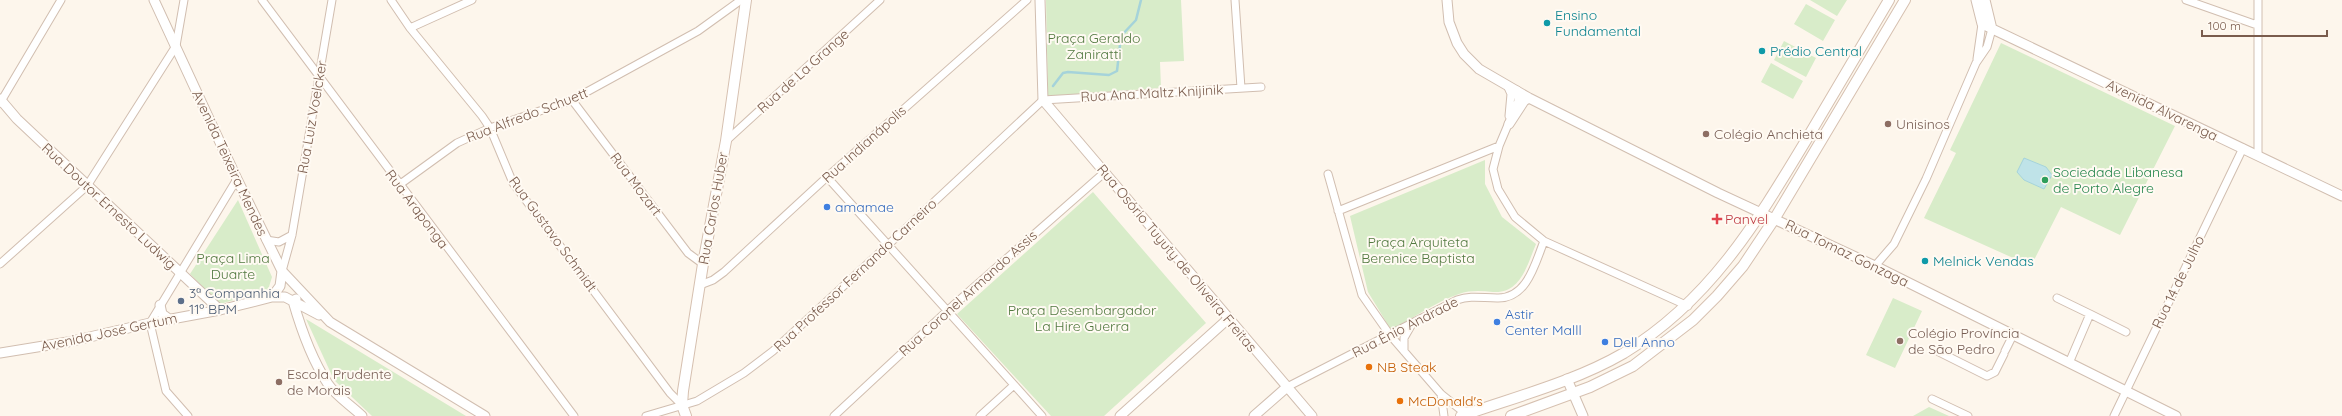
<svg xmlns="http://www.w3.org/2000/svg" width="2342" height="416" viewBox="0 0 2342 416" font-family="Quicksand,sans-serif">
	<rect width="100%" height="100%" fill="#fdf6ec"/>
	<!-- green -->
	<path fill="#d8ecc9" d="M 1046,0 L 1181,0 L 1184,61 L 1160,62 L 1161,88 L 1048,96 Z
		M 1810,0 L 1847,0 L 1837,16 Z
		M 1806,4 L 1835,20 L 1823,41 L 1794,24 Z
		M 1784,41 L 1816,58 L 1806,77 L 1774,60 Z
		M 2001,43 L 2175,126 L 2120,235 L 2061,207 L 2031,266 L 1924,218 L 1956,153 L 1950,150 Z
		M 1771,63 L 1803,81 L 1793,99 L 1761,82 Z
		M 1485,160 L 1485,184 L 1502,217 L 1536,244 C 1527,265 1521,294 1493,292 C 1482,291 1470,290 1459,294 C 1436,302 1413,318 1391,330 L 1368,292 L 1350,216 Z
		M 1093,192 L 1206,323 L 1104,416 L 1051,416 L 957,314 Z
		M 238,200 L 272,277 L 268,290 L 220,304 L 190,274 Z
		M 1893,298 L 1922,311 L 1895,368 L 1866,355 Z
		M 306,319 L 466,416 L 372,416 L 334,380 Z
		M 1929,407 L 1949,416 L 1913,416 Z"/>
	<!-- water -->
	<path fill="#bfe3e8" stroke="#a5d3da" d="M 2024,158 L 2046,167 L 2052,175 L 2044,189 L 2024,180 L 2017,172 Z"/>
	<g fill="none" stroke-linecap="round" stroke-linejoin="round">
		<!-- stream -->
		<path stroke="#a5d3da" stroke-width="2.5" d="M 1053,86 L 1063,73 L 1068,72 L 1109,75 L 1117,71 L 1121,36 L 1136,20 L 1141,0"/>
		<defs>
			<path id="minor" d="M 262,0 L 574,416
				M 391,0 L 410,28 L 482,116 L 490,128 L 513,183 L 670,393 L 682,405
				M 1235,0 L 1241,88
				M 2186,0 L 2257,25
				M 2258,0 L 2258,155
				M 410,28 L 472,0
				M 1977,59 L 1982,24
				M 1507,85 L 1511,94 L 1509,116
				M 1517,90 L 1518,101 L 1499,146 L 1493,169 L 1498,189 L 1515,217 L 1544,241 L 1688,306
				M 572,100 L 688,253 L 703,264
				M 0,103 L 61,0
				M 726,141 L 880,0
				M 1328,174 L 1362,295 L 1390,335 L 1441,394 L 1461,410 L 1471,412
				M 827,177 L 1042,416
				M 399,185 L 457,143 L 490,128 L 572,100 L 698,31 L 741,0
				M 1338,211 L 1499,146
				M 266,240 L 279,242 L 292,235
				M 0,264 L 87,186 L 176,46 L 184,0
				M 1875,266 L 1894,244 L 1926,179 L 1976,63 L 1987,47 L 1992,29
				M 282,271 L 292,235 L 332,0
				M 700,285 L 713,280 L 724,272 L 827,177 L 1027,0
				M 2057,298 L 2090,314 L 2069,363
				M 2090,314 L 2126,332
				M 1404,351 L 1404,338 L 1412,324
				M 2005,351 L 2013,335
				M 1939,352 L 1987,376 L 1995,372 L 2004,354
				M 1287,387 L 1457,300 C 1471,295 1482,298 1497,298 C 1527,299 1535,264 1544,241
				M 1441,394 L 1444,416
				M 1932,399 L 1968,416
				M 188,416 L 166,391 L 150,323 L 237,179
				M 646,416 L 697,401 L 744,373 L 773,351 L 888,245 L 1043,100 L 1261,87
				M 834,416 L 947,311 L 1105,172
				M 980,416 L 1014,385
				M 2114,416 L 2243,148"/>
			<path id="tertiary" d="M 154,0 L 237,179 L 282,271 L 330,322 L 485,416
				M 1040,0 L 1043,100 L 1312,416
				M 1447,0 L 1449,22 L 1457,43 L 1464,54 L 1479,69 L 1529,98 L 1718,193 L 1875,266 L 2176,416
				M 1976,0 L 1982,24 L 2342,196
				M 1985,0 L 1992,29
				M 0,99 L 17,119 L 220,310
				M 1509,124 L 1524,101 L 1529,98
				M 272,297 L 280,286 L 282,271
				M 296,299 L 293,301 C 301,329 312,360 328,384 C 336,396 352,406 362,416
				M 160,305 L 162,314 L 169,319
				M 0,353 L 68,342 L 150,323 L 220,310 L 272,297 L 285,297 L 319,315
				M 1567,379 L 1583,416
				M 1120,416 L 1229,318
				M 1254,416 L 1287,387"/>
			<path id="secondary" d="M 686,416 L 682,405 L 683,391 L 703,264 L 726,141 L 746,0
				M 1461,416 C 1515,397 1574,382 1624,353 C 1709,301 1755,225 1805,142 C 1833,95 1861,47 1889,0
				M 1511,416 L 1590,387 L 1633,366 L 1693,320 L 1717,296 L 1743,266 L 1775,218 L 1905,0"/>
		</defs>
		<!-- minor casing -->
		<use href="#minor" stroke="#d1beb0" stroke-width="9"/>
		<!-- tertiary casing -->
		<use href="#tertiary" stroke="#d1beb0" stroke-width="11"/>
		<!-- secondary casing -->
		<use href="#secondary" stroke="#d6c0b0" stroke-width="12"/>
		<!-- minor -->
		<use href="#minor" stroke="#fff" stroke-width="7"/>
		<!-- tertiary -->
		<use href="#tertiary" stroke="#fff" stroke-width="9"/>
		<!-- secondary -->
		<use href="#secondary" stroke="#fff" stroke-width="10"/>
	</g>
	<!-- markers -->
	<g fill="#0f9aa8" stroke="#fffaf3" stroke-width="1.5">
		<circle cx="1547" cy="23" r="4"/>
		<circle cx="1762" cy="51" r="4"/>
		<circle cx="1925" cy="261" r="4"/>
	</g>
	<g fill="#8d6e63" stroke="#fffaf3" stroke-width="1.5">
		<circle cx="1888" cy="124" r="4"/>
		<circle cx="1706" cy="134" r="4"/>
		<circle cx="1900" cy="341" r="4"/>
		<circle cx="279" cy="382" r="4"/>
	</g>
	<circle fill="#2e9e5b" stroke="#fffaf3" stroke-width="1.5" cx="2045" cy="180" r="4"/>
	<g fill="#3f7fe0" stroke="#fffaf3" stroke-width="1.5">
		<circle cx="827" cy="207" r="4"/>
		<circle cx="1497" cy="322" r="4"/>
		<circle cx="1605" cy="342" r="4"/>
	</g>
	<path fill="#e0444e" stroke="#fffaf3" stroke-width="1.5" d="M1715 213h4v4h4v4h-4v4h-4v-4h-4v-4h4z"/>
	<circle fill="#5c6f8a" stroke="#fffaf3" stroke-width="1.5" cx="181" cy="301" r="4"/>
	<g fill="#e8710a" stroke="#fffaf3" stroke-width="1.5">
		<circle cx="1369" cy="367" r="4"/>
		<circle cx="1400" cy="401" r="4"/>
	</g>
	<g text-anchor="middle" stroke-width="4" stroke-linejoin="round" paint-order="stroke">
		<!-- culture labels -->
		<g font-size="14" fill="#0d838f" stroke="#fffaf3" text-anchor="start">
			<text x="1555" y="20">Ensino<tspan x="1555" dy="16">Fundamental</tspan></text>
			<text x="1770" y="56">Prédio Central</text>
			<text x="1933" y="266">Melnick Vendas</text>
		</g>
		<!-- park labels -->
		<g font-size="14" fill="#537a41" stroke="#fffaf3">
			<text x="1094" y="43">Praça Geraldo<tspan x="1094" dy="16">Zaniratti</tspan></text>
			<text x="1418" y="247">Praça Arquiteta<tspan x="1418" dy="16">Berenice Baptista</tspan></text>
			<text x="233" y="263">Praça Lima<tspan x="233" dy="16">Duarte</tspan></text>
			<text x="1082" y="315">Praça Desembargador<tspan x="1082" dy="16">La Hire Guerra</tspan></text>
		</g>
		<!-- street labels -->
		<g font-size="14" fill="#7a5c4d" stroke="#fffaf3">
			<text transform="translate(803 71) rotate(-42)" y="5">Rua de La Grange</text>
			<text transform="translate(1152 93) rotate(-3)" y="5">Rua Ana Maltz Knijinik</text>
			<text transform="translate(2162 110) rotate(26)" y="5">Avenida Alvarenga</text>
			<text transform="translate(527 115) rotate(-21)" y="5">Rua Alfredo Schuett</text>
			<text transform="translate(312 117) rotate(-80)" y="5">Rua Luiz Voelcker</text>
			<text transform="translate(864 144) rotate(-42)" y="5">Rua Indianápolis</text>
			<text transform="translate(230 163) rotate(65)" y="5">Avenida Teixeira Mendes</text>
			<text transform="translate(636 184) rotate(53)" y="5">Rua Mozart</text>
			<text transform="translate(109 206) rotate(43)" y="5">Rua Doutor Ernesto Ludwig</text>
			<text transform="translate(713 208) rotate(-80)" y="5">Rua Carlos Huber</text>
			<text transform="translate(417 209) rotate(53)" y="5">Rua Araponga</text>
			<text transform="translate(553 234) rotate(54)" y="5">Rua Gustavo Schmidt</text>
			<text transform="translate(1847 253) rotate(26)" y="5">Rua Tomaz Gonzaga</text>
			<text transform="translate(1177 258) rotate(50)" y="5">Rua Osório Tuyuty de Oliveira Freitas</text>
			<text transform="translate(855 275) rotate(-43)" y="5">Rua Professor Fernando Carneiro</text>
			<text transform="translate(2178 282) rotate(-64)" y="5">Rua 14 de Julho</text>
			<text transform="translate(968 293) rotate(-42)" y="5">Rua Coronel Armando Assis</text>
			<text transform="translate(1405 327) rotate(-27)" y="5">Rua Ênio Andrade</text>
			<text transform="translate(109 332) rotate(-12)" y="5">Avenida José Gertum</text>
		</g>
		<!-- education labels -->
		<g font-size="14" fill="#785e54" stroke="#fffaf3" text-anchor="start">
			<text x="1896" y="129">Unisinos</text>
			<text x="1714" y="139">Colégio Anchieta</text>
			<text x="1908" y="338">Colégio Província<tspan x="1908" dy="16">de São Pedro</tspan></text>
			<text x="287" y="379">Escola Prudente<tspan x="287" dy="16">de Morais</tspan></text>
		</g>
		<!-- leisure labels -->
		<g font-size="14" fill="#27864d" stroke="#fffaf3" text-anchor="start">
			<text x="2053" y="177">Sociedade Libanesa<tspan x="2053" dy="16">de Porto Alegre</tspan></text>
		</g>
		<!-- shop labels -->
		<g font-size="14" fill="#366cbe" stroke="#fffaf3" text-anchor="start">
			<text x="835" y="212">amamae</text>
			<text x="1505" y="319">Astir<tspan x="1505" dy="16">Center Malll</tspan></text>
			<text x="1613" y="347">Dell Anno</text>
		</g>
		<!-- health labels -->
		<g font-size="14" fill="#be3a42" stroke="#fffaf3" text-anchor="start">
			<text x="1725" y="224">Panvel</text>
		</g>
		<!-- service labels -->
		<g font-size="14" fill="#4e5e75" stroke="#fffaf3" text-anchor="start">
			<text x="189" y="298">3ª Companhia<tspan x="189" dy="16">11º BPM</tspan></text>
		</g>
		<!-- food labels -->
		<g font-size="14" fill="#c56008" stroke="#fffaf3" text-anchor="start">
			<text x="1377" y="372">NB Steak</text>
			<text x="1408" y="406">McDonald's</text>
		</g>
	</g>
	<!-- scale -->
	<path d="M2202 30v6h125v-6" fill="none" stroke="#7a5c4d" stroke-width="2"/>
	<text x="2208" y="30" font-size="12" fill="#7a5c4d" stroke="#fffaf3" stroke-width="3" paint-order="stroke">100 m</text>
</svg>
